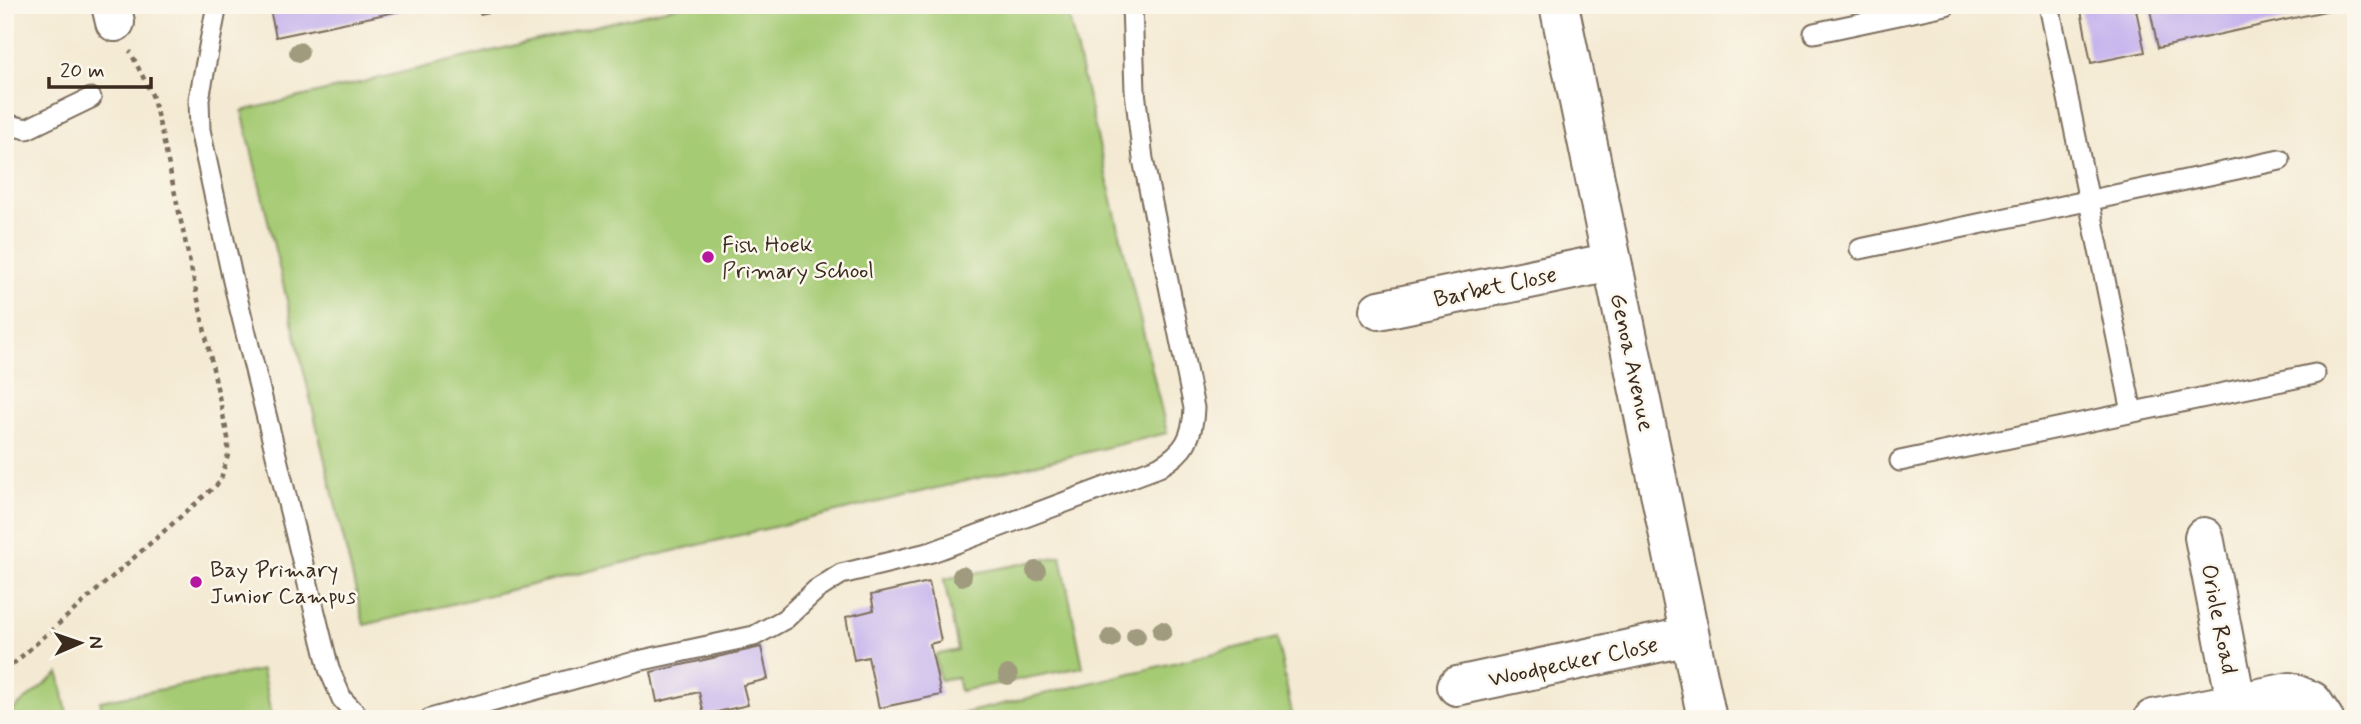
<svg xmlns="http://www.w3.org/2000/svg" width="2361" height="724" viewBox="0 0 2361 724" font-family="Mynerve,sans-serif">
	<rect width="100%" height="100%" fill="#fbf7ec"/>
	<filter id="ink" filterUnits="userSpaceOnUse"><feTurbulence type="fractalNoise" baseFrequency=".0143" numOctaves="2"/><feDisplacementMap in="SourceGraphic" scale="14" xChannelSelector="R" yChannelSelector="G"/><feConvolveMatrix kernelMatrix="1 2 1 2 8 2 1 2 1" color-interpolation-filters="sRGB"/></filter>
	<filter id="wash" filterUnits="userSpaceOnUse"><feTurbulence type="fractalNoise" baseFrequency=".00686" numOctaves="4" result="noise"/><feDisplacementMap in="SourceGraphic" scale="28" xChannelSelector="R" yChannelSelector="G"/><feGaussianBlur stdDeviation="1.57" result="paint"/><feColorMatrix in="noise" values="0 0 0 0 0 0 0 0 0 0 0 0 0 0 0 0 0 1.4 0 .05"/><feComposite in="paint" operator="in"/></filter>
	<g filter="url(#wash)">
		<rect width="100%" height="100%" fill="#f4ead3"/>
		<!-- green -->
		<path fill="#a6cb74" stroke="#707a49" stroke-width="2" d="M 683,5 L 1066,5 L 1167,433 L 364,625 L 242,111 Z
			M 1061,556 L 1083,667 L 960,691 L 957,677 L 940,680 L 935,655 L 958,650 L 944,579 Z
			M 1277,638 L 1293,719 L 940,719 Z
			M 262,670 L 272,719 L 104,719 L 100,701 Z
			M 59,673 L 68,719 L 5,719 L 5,716 Z"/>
		<g id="blocks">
			<!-- building -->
			<path fill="#c4b1ed" d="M 269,5 L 424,5 L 424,6 L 276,37 Z
				M 478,5 L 518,5 L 518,6 L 480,14 Z
				M 2080,5 L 2135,5 L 2145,52 L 2091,63 Z
				M 2149,5 L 2348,5 L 2348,6 L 2158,48 Z
				M 929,582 L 941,641 L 930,644 L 941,695 L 879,708 L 868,657 L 854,660 L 846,617 L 874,610 L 871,595 Z
				M 761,647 L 768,679 L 743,685 L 748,705 L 704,715 L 699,692 L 657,702 L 651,672 Z"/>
		</g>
	</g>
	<g filter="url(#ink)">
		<use href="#blocks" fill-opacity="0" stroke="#7c6d5d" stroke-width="2"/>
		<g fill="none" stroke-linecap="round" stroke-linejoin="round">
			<defs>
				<path id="lane" d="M 217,5 L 199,99 L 200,130 L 233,281 L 329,669 L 342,699 L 361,719
					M 2049,5 L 2132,412
					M 1814,33 L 1946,5
					M 5,124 L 27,129 L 91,98
					M 1860,249 L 2280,160
					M 1900,461 L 2315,374
					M 430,719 L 638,661 L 754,636 L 785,619 L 816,590 L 841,574 L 932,552 L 1159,467 C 1185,452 1193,437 1194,408 L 1143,159 L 1135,91 L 1132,5"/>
				<path id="street" d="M 111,5 L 115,22
					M 1559,5 L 1707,719
					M 1379,310 L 1612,262
					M 2204,537 L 2236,701
					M 1457,686 L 1690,636
					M 2153,719 L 2290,692 L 2312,701 L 2324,719"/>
			</defs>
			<!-- lane casing -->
			<use href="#lane" stroke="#7c6d5d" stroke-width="23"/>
			<!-- street casing -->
			<use href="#street" stroke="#7c6d5d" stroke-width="42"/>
			<!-- path -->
			<path stroke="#7c6d5d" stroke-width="4.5" stroke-dasharray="5 5" stroke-linecap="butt" d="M 5,671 L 220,482 L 228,455 L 228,438 L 162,134 L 152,95 L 130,51"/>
			<!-- lane -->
			<use href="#lane" stroke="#fff" stroke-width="19"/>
			<!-- street -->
			<use href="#street" stroke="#fff" stroke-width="38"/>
		</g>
		<!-- trees -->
		<g fill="#a09b7e">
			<circle cx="299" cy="52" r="10"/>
			<circle cx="1036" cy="571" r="10"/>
			<circle cx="962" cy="576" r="10"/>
			<circle cx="1162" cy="631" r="10"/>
			<circle cx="1136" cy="636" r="10"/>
			<circle cx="1111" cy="638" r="10"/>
			<circle cx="1008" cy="675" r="10"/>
		</g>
	</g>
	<!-- markers -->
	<g fill="#b5179e" stroke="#fbf7ec" stroke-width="2.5">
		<circle cx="708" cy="257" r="7"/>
		<circle cx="196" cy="582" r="7"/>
	</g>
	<g text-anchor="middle" stroke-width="5" stroke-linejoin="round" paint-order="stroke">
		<!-- poi labels -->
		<g font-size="23" fill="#3b2a1e" stroke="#fbf7ec" text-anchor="start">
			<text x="722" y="252">Fish Hoek<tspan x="722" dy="26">Primary School</tspan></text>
			<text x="210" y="577">Bay Primary<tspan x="210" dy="26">Junior Campus</tspan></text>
		</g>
		<!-- street labels -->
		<g font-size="23" fill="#3b2a1e" stroke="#fbf7ec">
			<text transform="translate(1495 286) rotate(-12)" y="8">Barbet Close</text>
			<text transform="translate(1633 362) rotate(78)" y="8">Genoa Avenue</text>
			<text transform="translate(2220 619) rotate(79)" y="8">Oriole Road</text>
			<text transform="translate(1573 661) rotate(-12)" y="8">Woodpecker Close</text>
		</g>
	</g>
	<!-- margin -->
	<rect width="2361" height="724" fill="none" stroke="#fbf7ec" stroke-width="28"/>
	<!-- north arrow -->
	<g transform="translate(80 643) rotate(88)" stroke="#fbf7ec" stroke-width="5" paint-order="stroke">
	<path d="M0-5L12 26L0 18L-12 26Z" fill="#3b2a1e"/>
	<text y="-10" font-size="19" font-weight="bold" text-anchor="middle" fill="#3b2a1e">N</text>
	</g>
	<!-- scale -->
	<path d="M49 77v10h102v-10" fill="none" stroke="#3b2a1e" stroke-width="3.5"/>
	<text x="60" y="77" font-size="21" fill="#3b2a1e" stroke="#fbf7ec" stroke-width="5" paint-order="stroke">20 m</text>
</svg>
